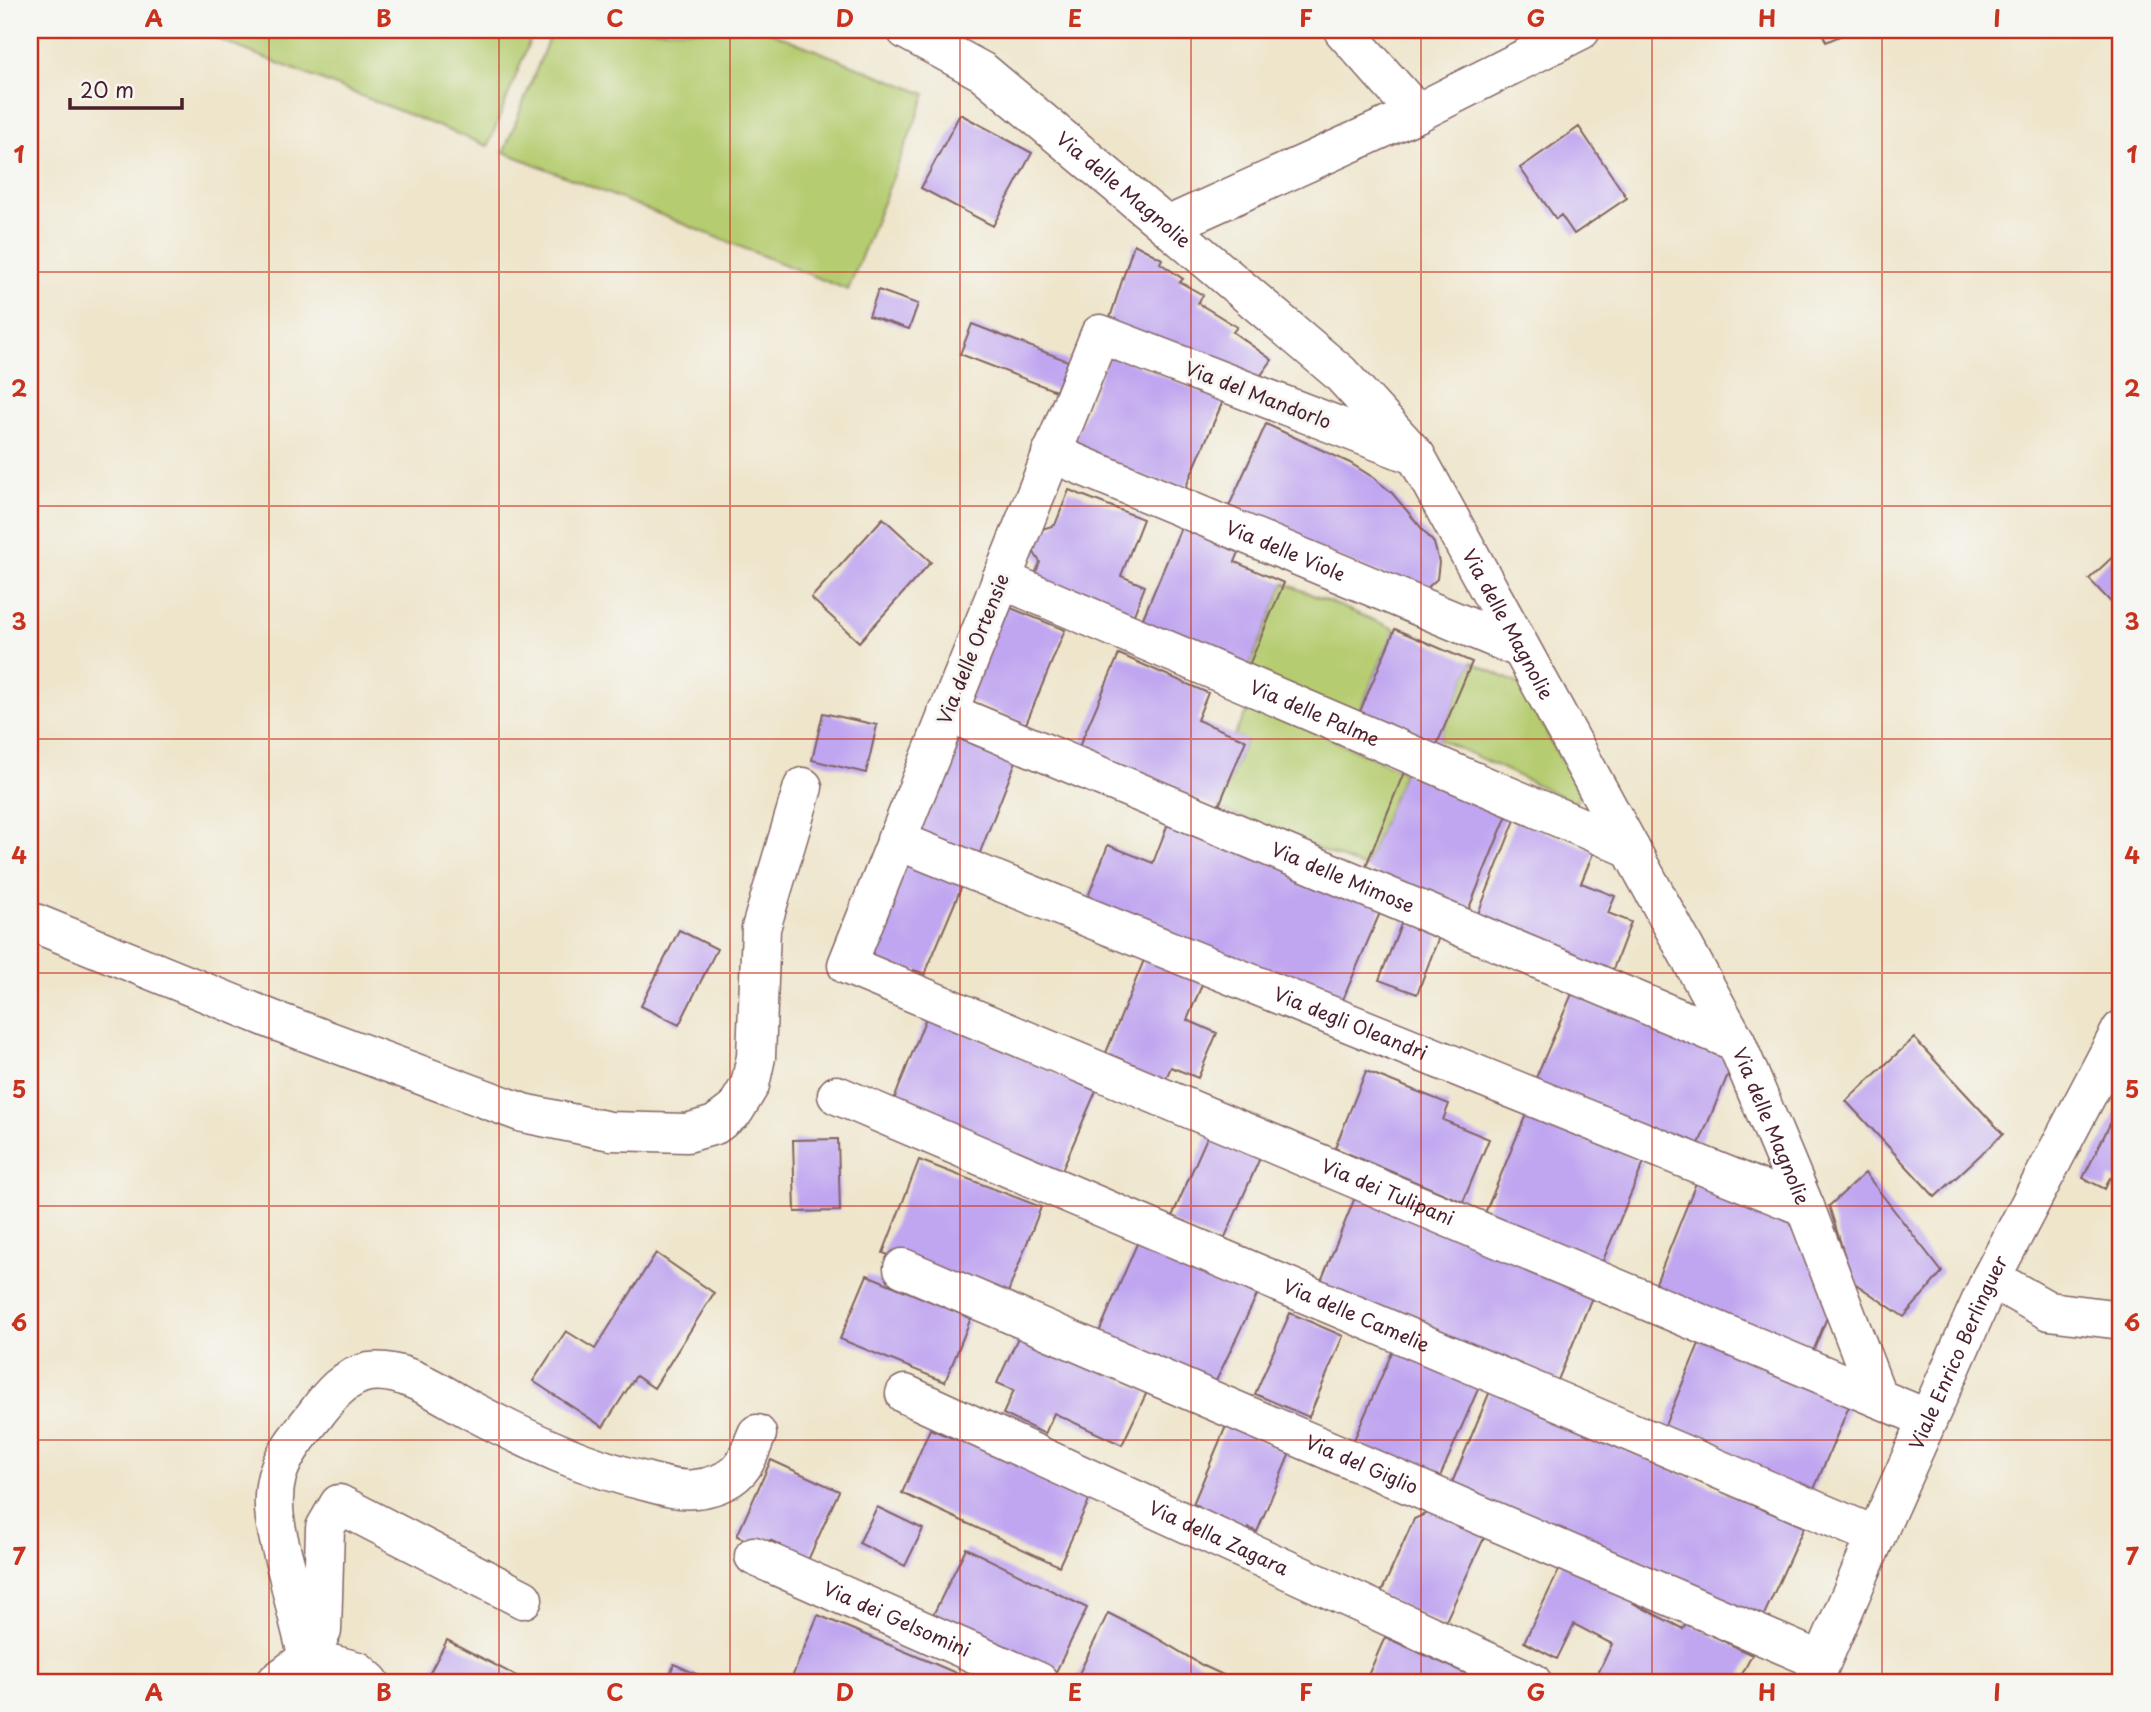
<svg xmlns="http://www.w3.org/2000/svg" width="2151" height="1712" viewBox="0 0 2151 1712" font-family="'Playpen Sans',sans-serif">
	<rect width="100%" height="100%" fill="#f6f6f2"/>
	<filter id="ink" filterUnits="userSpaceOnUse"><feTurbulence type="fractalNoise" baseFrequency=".0143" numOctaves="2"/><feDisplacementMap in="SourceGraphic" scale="14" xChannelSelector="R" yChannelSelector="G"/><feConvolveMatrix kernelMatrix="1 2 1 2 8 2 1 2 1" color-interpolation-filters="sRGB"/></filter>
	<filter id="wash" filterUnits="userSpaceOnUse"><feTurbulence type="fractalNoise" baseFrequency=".00686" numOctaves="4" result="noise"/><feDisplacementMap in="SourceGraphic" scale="28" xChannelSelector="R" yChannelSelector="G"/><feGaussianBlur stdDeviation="1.57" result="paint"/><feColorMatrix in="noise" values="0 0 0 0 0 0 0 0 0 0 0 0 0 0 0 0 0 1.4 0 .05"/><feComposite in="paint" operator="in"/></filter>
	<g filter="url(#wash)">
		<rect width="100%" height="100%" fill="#eee5cb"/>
		<!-- green -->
		<path fill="#b5cc70" stroke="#80764e" stroke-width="2" d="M 221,30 L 534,30 L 488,146 L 217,39 Z
			M 552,30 L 765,30 L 926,94 L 848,290 L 504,152 Z
			M 1284,583 L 1395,629 L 1355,721 L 1247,671 Z
			M 1472,662 L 1521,685 L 1580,794 L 1578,800 L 1574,802 L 1439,739 Z
			M 1256,709 L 1271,711 L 1404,772 L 1365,868 L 1218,808 L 1246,741 L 1234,735 L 1245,715 Z"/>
		<g id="blocks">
			<!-- building -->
			<path fill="#c0a6f0" d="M 1821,30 L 1854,30 L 1826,42 Z
				M 960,114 L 1032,153 L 993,226 L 921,188 Z
				M 1579,127 L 1627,198 L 1574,234 L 1561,215 L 1556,219 L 1520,168 Z
				M 1134,244 L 1162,259 L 1160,263 L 1183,279 L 1180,282 L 1203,295 L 1198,303 L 1237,327 L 1233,332 L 1272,360 L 1253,386 L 1106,330 Z
				M 878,290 L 918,304 L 909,329 L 869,316 Z
				M 972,324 L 1068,361 L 1056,391 L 960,354 Z
				M 1109,354 L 1223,401 L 1185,489 L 1069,453 Z
				M 1266,424 L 1350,463 L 1374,478 L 1392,493 L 1434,543 L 1439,562 L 1437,579 L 1425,590 L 1225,515 Z
				M 1069,490 L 1143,519 L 1121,576 L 1145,586 L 1133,617 L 1030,587 L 1040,562 L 1033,551 L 1042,529 L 1055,525 Z
				M 883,518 L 931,562 L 859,642 L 811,598 Z
				M 1182,525 L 1240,550 L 1235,562 L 1284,583 L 1247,670 L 1140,625 Z
				M 2121,549 L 2121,613 L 2089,579 Z
				M 1001,604 L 1065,630 L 1026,724 L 964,698 Z
				M 1395,629 L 1472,662 L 1432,756 L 1355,723 Z
				M 1119,654 L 1208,693 L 1197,720 L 1246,740 L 1218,808 L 1078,749 Z
				M 823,713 L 877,725 L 866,773 L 812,760 Z
				M 947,734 L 1016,761 L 975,865 L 906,837 Z
				M 1404,772 L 1507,815 L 1465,918 L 1365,868 Z
				M 1515,820 L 1594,851 L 1581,883 L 1615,896 L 1608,913 L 1631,922 L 1612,972 L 1476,919 Z
				M 1169,821 L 1382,908 L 1341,1004 L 1086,902 L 1108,845 L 1153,863 Z
				M 899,853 L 964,881 L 925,974 L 914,970 L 910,978 L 857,955 Z
				M 1403,919 L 1440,934 L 1417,994 L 1379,980 Z
				M 679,930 L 717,949 L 679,1025 L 641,1006 Z
				M 1146,955 L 1204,980 L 1187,1020 L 1217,1033 L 1198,1078 L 1171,1067 L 1163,1085 L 1103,1060 Z
				M 1574,989 L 1722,1054 L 1729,1072 L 1694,1156 L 1532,1087 Z
				M 927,1015 L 1096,1091 L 1056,1184 L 890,1110 Z
				M 1914,1038 L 2003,1134 L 1935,1197 L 1846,1101 Z
				M 1366,1071 L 1449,1104 L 1443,1120 L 1489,1139 L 1463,1202 L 1335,1148 Z
				M 2121,1102 L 2121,1184 L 2110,1178 L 2105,1189 L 2083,1178 Z
				M 1527,1112 L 1644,1162 L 1602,1263 L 1485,1213 Z
				M 1212,1126 L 1264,1149 L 1222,1244 L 1170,1221 Z
				M 838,1139 L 840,1211 L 795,1212 L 793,1140 Z
				M 919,1160 L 1041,1207 L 1007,1295 L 970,1286 L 883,1253 Z
				M 1865,1173 L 1942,1272 L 1904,1317 L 1853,1282 L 1829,1206 Z
				M 1696,1183 L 1799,1225 L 1833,1303 L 1812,1354 L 1654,1288 Z
				M 1358,1190 L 1595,1290 L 1556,1385 L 1319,1286 Z
				M 1139,1239 L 1190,1261 L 1257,1295 L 1215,1383 L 1150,1352 L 1147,1359 L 1097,1337 Z
				M 656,1253 L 714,1293 L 654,1388 L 636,1376 L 603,1427 L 533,1381 L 566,1331 L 595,1349 Z
				M 867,1275 L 971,1318 L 945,1382 L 840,1339 Z
				M 1290,1313 L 1343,1336 L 1309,1417 L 1255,1394 Z
				M 1020,1333 L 1147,1392 L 1122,1445 L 1054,1413 L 1045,1434 L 1003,1414 L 1014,1390 L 997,1383 Z
				M 1703,1334 L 1853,1397 L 1812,1494 L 1663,1430 Z
				M 1393,1350 L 1479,1387 L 1439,1479 L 1353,1442 Z
				M 1490,1391 L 1804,1527 L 1759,1626 L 1564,1537 L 1566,1530 L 1556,1526 L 1553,1532 L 1449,1490 Z
				M 1226,1426 L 1290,1453 L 1257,1532 L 1249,1528 L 1245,1536 L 1196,1515 L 1199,1506 L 1193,1504 Z
				M 930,1429 L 952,1438 L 954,1433 L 1091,1496 L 1059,1566 L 902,1493 Z
				M 771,1460 L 839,1491 L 805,1567 L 776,1554 L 780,1545 L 770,1540 L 766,1549 L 737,1536 Z
				M 877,1507 L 923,1529 L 905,1566 L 859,1543 Z
				M 1434,1510 L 1485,1536 L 1444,1625 L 1380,1595 L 1414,1519 Z
				M 966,1548 L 1087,1608 L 1052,1680 L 931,1619 Z
				M 1564,1560 L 1627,1591 L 1633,1603 L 1683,1629 L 1686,1622 L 1752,1655 L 1738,1682 L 1594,1682 L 1612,1644 L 1574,1624 L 1557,1659 L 1524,1642 Z
				M 1108,1613 L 1155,1637 L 1202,1665 L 1238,1682 L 1075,1682 Z
				M 818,1615 L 935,1664 L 977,1682 L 790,1682 Z
				M 1385,1637 L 1485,1682 L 1365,1682 Z
				M 447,1640 L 524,1680 L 523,1682 L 425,1682 Z
				M 674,1664 L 713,1682 L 667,1682 Z"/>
		</g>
	</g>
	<g filter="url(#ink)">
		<use href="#blocks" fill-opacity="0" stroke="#836463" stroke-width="2"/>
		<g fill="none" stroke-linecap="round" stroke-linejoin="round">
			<defs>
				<g id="minor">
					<path id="s1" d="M 906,30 L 983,72 L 1167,226 L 1340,373 L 1416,456 L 1736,1042 L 1805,1207 L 1878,1398"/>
					<path d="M 1343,30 L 1417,113"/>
					<path d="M 1167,226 L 1417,113 L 1581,30"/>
					<path id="s2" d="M 1051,453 L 1519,648"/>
					<path id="s3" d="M 1416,456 L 1100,334 L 847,965 L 1928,1419"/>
					<path id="s4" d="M 1001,579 L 1630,848"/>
					<path id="s5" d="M 947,712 L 1736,1042"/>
					<path id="s6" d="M 896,840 L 1805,1207"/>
					<path d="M 30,921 L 273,1020 L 523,1113 L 610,1131 L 687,1133 L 715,1125 L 735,1110 L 750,1085 L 756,1057 L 761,928 L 803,787"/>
					<path id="s7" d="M 837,1095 L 1876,1536"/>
					<path id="s8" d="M 903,1268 L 1821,1661"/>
					<path d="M 1991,1278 L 2049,1311 L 2121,1320"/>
					<path id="s9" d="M 905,1394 L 1532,1682"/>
					<path id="s10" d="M 754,1556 L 1039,1682"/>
					<path d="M 308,1658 C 301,1630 294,1603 288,1575 C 280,1543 268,1510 277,1476 C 284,1452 301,1433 316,1414 C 329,1396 345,1376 369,1372 C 407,1367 444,1397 476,1413 C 531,1442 587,1468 648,1482 C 663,1486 679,1491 695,1489 C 709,1488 728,1482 738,1471 C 747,1463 752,1445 757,1434"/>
					<path d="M 308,1658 L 358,1671 L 370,1682"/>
					<path d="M 276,1682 L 308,1658 L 322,1631 L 325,1528 L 339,1504 L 523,1599"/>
				</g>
				<g id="major">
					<path id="s11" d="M 1813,1682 L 1876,1536 L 1991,1278 L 2121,1030"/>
				</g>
			</defs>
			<!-- minor casing -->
			<use href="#minor" stroke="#836463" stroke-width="41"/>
			<!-- major casing -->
			<use href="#major" stroke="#836463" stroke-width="41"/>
			<!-- minor -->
			<use href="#minor" stroke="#fff" stroke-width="38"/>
			<!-- major -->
			<use href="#major" stroke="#fff" stroke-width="38"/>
		</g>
	</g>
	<!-- grid -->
	<path fill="none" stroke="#c8321e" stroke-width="2" stroke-opacity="0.55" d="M 269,30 L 269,1682M 499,30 L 499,1682M 730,30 L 730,1682M 960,30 L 960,1682M 1191,30 L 1191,1682M 1421,30 L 1421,1682M 1652,30 L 1652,1682M 1882,30 L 1882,1682M 30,272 L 2121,272M 30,506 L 2121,506M 30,739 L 2121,739M 30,973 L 2121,973M 30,1206 L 2121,1206M 30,1440 L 2121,1440"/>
	<g text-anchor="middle" stroke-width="6" stroke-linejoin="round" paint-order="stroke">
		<!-- street labels -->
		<g font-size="19" fill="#4a1f2b" stroke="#f6f6f2">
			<text dy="7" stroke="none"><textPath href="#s1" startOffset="271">Via delle Magnolie</textPath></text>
			<text transform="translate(1258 395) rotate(21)" y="7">Via del Mandorlo</text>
			<text dy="7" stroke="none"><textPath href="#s2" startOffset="254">Via delle Viole</textPath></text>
			<text dy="7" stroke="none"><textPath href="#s1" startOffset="859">Via delle Magnolie</textPath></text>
			<text transform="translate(973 649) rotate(-68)" y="7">Via delle Ortensie</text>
			<text dy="7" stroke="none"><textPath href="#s4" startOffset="341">Via delle Palme</textPath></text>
			<text dy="7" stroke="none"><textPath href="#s5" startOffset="429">Via delle Mimose</textPath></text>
			<text dy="7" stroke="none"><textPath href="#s6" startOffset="490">Via degli Oleandri</textPath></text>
			<text dy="7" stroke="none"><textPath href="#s1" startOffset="1426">Via delle Magnolie</textPath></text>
			<text dy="7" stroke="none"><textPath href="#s3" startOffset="1605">Via dei Tulipani</textPath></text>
			<text dy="7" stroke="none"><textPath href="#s7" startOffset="564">Via delle Camelie</textPath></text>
			<text dy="7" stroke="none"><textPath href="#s11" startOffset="360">Viale Enrico Berlinguer</textPath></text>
			<text dy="7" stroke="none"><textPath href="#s8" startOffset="499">Via del Giglio</textPath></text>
			<text dy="7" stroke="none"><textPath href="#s9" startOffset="345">Via della Zagara</textPath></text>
			<text dy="7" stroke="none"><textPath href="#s10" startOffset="156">Via dei Gelsomini</textPath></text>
		</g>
	</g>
	<!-- margin -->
	<rect width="2151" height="1712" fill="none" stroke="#f6f6f2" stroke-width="77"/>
	<!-- scale -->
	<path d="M70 98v10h112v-10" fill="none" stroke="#4a1f2b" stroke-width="3.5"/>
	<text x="80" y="98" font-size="21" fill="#4a1f2b" stroke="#f6f6f2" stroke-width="5" paint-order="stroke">20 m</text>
	<rect x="38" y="38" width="2074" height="1636" fill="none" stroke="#c8321e" stroke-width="2.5"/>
	<g font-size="23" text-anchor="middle" font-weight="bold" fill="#c8321e">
		<text x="154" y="27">A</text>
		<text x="384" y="27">B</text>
		<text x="615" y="27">C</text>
		<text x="845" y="27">D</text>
		<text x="1075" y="27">E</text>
		<text x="1306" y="27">F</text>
		<text x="1536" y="27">G</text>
		<text x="1767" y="27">H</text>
		<text x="1997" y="27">I</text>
		<text x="19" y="163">1</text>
		<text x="2132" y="163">1</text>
		<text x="19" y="397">2</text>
		<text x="2132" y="397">2</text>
		<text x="19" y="630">3</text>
		<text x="2132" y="630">3</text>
		<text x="19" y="864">4</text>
		<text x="2132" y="864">4</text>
		<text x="19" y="1098">5</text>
		<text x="2132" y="1098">5</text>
		<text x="19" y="1331">6</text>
		<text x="2132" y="1331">6</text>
		<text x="19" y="1565">7</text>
		<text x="2132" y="1565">7</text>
		<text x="154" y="1701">A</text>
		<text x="384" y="1701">B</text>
		<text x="615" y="1701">C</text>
		<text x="845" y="1701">D</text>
		<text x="1075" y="1701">E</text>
		<text x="1306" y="1701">F</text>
		<text x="1536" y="1701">G</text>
		<text x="1767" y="1701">H</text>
		<text x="1997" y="1701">I</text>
	</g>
</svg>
